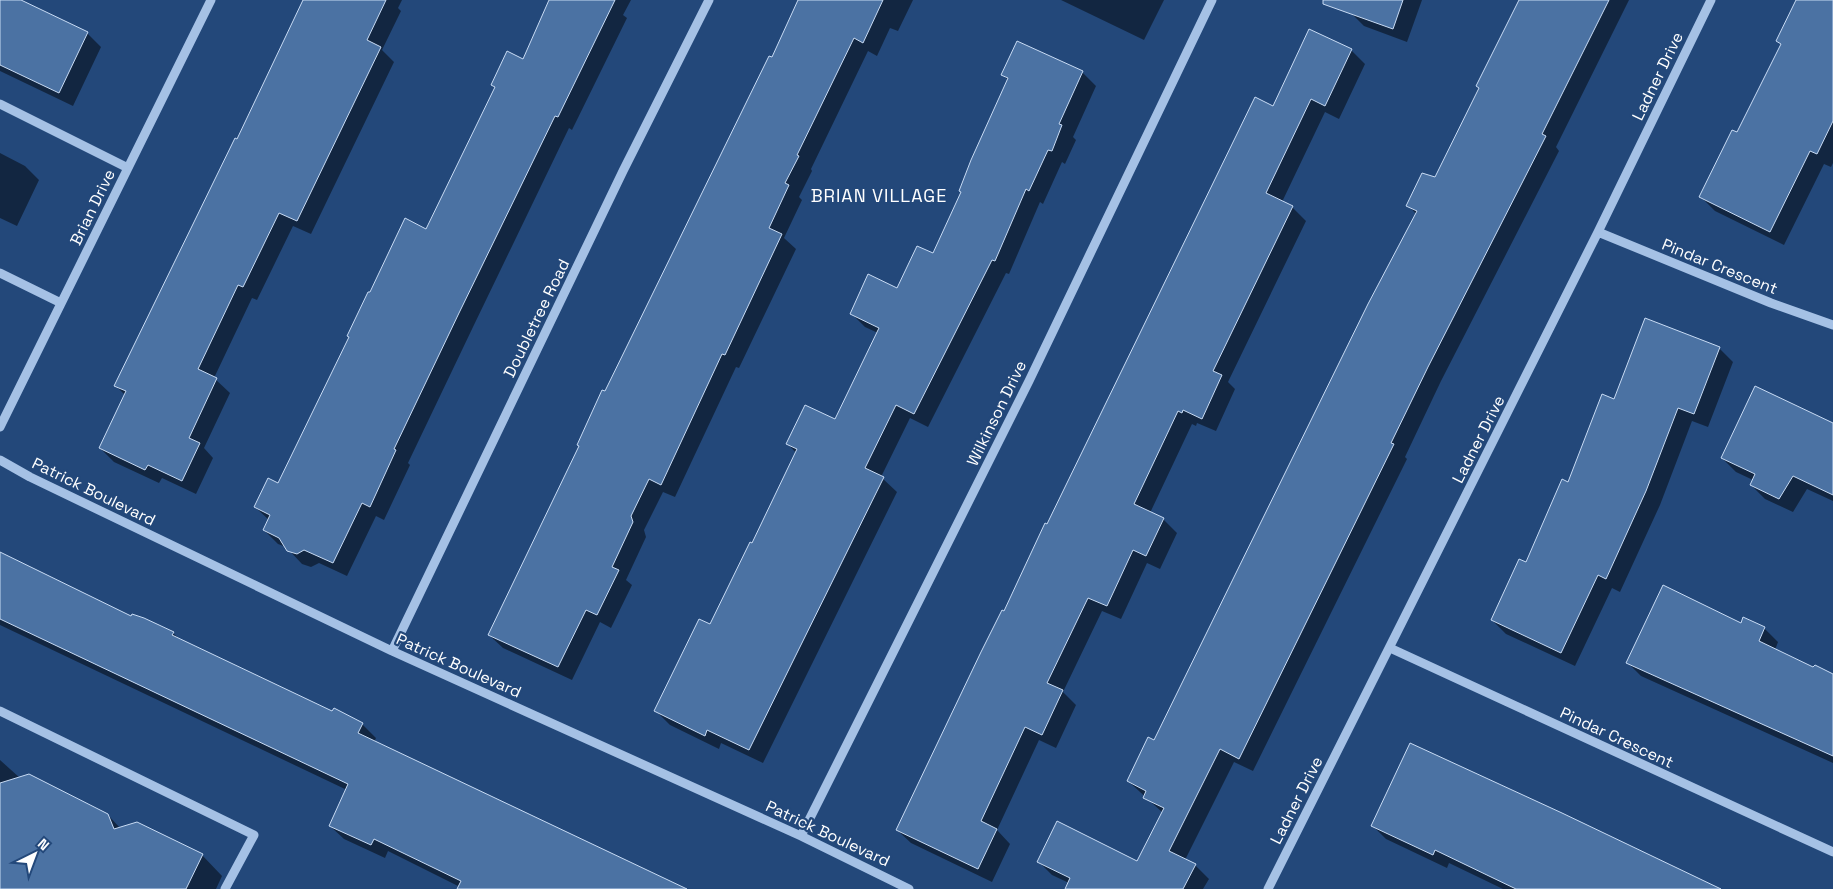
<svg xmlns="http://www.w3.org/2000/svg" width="1833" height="889" viewBox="0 0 1833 889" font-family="'Space Grotesk',sans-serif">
	<rect width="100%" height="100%" fill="#23487a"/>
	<!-- shadow -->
	<path fill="#0007" d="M 0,0 L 18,0 L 87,33 L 101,47 L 73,106 L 0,71 Z
		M 306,0 L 402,0 L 398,8 L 401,11 L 382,50 L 394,62 L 311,234 L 293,226 L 257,300 L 252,298 L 214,378 L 230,393 L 204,448 L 213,458 L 196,494 L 162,478 L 159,483 L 114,462 L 100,448 L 125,395 L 115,385 Z
		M 548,0 L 631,0 L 623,15 L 627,18 L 572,130 L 569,128 L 473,327 L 408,463 L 410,465 L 384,520 L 376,516 L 347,576 L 319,563 L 311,567 L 302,564 L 286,547 L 278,544 L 264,530 L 269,520 L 255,507 L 278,485 L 370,294 L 426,230 L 496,88 L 493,85 L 523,60 L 549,2 Z
		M 807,0 L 913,0 L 898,31 L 890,28 L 877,56 L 868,51 L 811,169 L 812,171 L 799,197 L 802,200 L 784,238 L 796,249 L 739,368 L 736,367 L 675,497 L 663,492 L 644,530 L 646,537 L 626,580 L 632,585 L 611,628 L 600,622 L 572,680 L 503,648 L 489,635 L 606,393 L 773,59 Z
		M 1061,0 L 1164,0 L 1144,40 Z
		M 1354,0 L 1422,0 L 1407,42 L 1364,26 L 1350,12 Z
		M 1520,0 L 1629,0 L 1556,147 L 1559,151 L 1441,381 L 1405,457 L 1407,459 L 1253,771 L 1234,762 L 1185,860 L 1195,865 L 1209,879 L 1203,889 L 1073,889 L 1069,883 L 1052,875 L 1038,861 L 1138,862 L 1163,813 L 1128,781 L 1155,742 L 1416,214 L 1408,205 L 1436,179 Z
		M 1797,0 L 1833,0 L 1833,163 L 1831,167 L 1824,164 L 1784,245 L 1715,211 L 1701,197 L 1738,134 L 1782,46 L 1777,41 Z
		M 1018,43 L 1082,72 L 1096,86 L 1073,137 L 1076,140 L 1065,164 L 1062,162 L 1043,204 L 1040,202 L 1009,274 L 1006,273 L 928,427 L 910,418 L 881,477 L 897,492 L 763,763 L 721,743 L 719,749 L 670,725 L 656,711 L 711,626 L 752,544 L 796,453 L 788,444 L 835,421 L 878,333 L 865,327 L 851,313 L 897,290 L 933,255 L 962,193 L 1008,80 L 1003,75 Z
		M 1351,50 L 1365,64 L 1339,119 L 1325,112 L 1282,202 L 1292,207 L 1306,221 L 1228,382 L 1235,389 L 1216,431 L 1197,423 L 1196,426 L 1192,424 L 1150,513 L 1163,519 L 1177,533 L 1160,569 L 1147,563 L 1121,619 L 1102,611 L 1063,692 L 1076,705 L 1056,748 L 1039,740 L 997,830 L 1010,844 L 992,882 L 911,843 L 897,830 L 1048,525 L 1274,107 Z
		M 0,153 L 25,166 L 39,180 L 17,226 L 0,218 Z
		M 1719,348 L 1733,362 L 1708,427 L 1692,421 L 1660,505 L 1620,592 L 1612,588 L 1575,666 L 1506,634 L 1492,620 L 1526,564 L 1614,401 Z
		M 1833,424 L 1833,501 L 1807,489 L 1793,512 L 1765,499 L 1751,485 L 1753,480 L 1736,472 L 1722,458 Z
		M 0,553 L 132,617 L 173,633 L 179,639 L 333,712 L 362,724 L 376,738 L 374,742 L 686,889 L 460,889 L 460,887 L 388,851 L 385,858 L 344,839 L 330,826 L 347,790 L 0,625 Z
		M 1744,619 L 1764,628 L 1778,642 L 1775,650 L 1833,676 L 1833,763 L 1641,676 L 1627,662 L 1741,624 Z
		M 0,760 L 20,778 L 108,815 L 121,829 L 202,855 L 222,876 L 216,889 L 0,889 Z
		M 1372,825 L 1717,889 L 1503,889 L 1449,863 L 1447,868 L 1386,839 Z"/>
	<!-- building -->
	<path fill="#4b72a3" stroke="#c8dbf4" d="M 0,0 L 21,0 L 88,32 L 59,93 L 0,65 Z
		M 303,0 L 386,0 L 367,40 L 381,47 L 297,221 L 279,213 L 243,287 L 238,285 L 198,369 L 217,378 L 189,438 L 200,443 L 182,481 L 148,465 L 145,470 L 99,448 L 126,391 L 114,386 L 235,138 L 237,139 Z
		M 549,0 L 615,0 L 558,117 L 555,116 L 459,313 L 394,449 L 396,450 L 370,507 L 362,503 L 333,563 L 304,550 L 297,554 L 287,551 L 279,538 L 263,530 L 270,515 L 254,507 L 268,478 L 278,483 L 349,337 L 347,336 L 368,292 L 370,292 L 405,218 L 426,229 L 495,87 L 491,85 L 507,51 L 523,59 Z
		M 798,0 L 883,0 L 863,43 L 854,38 L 797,155 L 799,156 L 785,183 L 789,185 L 769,228 L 782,234 L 725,355 L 722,354 L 661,485 L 649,479 L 631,516 L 633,522 L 612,567 L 619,570 L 597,615 L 586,610 L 558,667 L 488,635 L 579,446 L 577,445 L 602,390 L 605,391 L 769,56 L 772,57 Z
		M 1323,0 L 1403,0 L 1393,29 L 1323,4 Z
		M 1519,0 L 1609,0 L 1542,134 L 1546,136 L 1428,367 L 1391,443 L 1394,444 L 1239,759 L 1220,749 L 1169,851 L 1196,864 L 1183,889 L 1065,889 L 1070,878 L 1037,862 L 1057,821 L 1137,861 L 1164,808 L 1143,798 L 1146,791 L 1127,781 L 1148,737 L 1154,740 L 1368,304 L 1417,211 L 1406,206 L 1422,173 L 1435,177 L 1479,88 L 1476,86 Z
		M 1796,0 L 1833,0 L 1833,121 L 1817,154 L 1810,151 L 1770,232 L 1699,197 L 1732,130 L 1737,132 L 1781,44 L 1776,41 Z
		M 1309,29 L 1352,49 L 1325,106 L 1311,99 L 1266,193 L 1293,206 L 1213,371 L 1222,375 L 1202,419 L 1183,410 L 1182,413 L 1178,411 L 1134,504 L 1164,518 L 1146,556 L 1133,550 L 1107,606 L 1088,598 L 1047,683 L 1063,690 L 1042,735 L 1025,727 L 981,821 L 997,829 L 978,869 L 896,830 L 981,652 L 1002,610 L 1004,611 L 1045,523 L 1047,524 L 1255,97 L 1273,106 Z
		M 1017,41 L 1083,71 L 1059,124 L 1062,125 L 1052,151 L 1048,150 L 1029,191 L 1026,189 L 995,261 L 992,260 L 914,414 L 896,405 L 865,468 L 884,477 L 749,750 L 707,730 L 705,736 L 654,711 L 699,619 L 710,624 L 750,542 L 752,543 L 797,449 L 786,444 L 805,405 L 835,419 L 879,328 L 850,314 L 868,274 L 897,288 L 917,246 L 933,253 L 961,192 L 959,191 L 971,160 L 1008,78 L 1001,75 Z
		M 1645,318 L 1720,347 L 1694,414 L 1678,408 L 1646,491 L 1606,579 L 1598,575 L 1561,653 L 1491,620 L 1519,559 L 1526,562 L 1562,479 L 1568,482 L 1602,394 L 1614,399 Z
		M 1755,386 L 1833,423 L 1833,495 L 1793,476 L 1779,499 L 1750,485 L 1755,474 L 1721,458 Z
		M 0,552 L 131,616 L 132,614 L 144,618 L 174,632 L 172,635 L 332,711 L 334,708 L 363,723 L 358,733 L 687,889 L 457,889 L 461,881 L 374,839 L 371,845 L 329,826 L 348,784 L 0,619 Z
		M 1663,585 L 1741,623 L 1743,617 L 1765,627 L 1759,641 L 1813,667 L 1815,665 L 1833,674 L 1833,756 L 1626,663 Z
		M 1410,743 L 1562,813 L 1721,889 L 1516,889 L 1435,850 L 1433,855 L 1371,826 Z
		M 29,774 L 108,814 L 114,829 L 137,822 L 203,854 L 186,889 L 0,889 L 0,783 Z"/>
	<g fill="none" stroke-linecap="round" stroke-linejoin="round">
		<!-- minor -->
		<path stroke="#a5c1e5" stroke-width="9" d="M 0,104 L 128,168
			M 1598,232 L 1771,303 L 1833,325
			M 0,273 L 61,303
			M 0,427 L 211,0
			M 0,460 L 30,477 L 392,651 L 801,836 L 909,889
			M 1390,648 L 1833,852
			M 392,651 L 623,171 L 709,0
			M 0,711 L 254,835 L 225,889
			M 801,836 L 1029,381 L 1212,0
			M 1268,889 L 1598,232 L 1711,0"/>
	</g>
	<g text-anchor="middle" stroke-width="4.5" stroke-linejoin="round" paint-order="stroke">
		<!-- street labels -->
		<g font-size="16" fill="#fff" stroke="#23487a">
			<text transform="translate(1657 76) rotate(-64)" y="6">Ladner Drive</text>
			<text transform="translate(92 207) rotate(-64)" y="6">Brian Drive</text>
			<text transform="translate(1720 266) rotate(22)" y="6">Pindar Crescent</text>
			<text transform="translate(536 318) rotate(-64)" y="6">Doubletree Road</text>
			<text transform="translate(996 413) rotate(-64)" y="6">Wilkinson Drive</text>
			<text transform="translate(1478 439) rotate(-63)" y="6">Ladner Drive</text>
			<text transform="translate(94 491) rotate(26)" y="6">Patrick Boulevard</text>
			<text transform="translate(459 665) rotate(24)" y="6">Patrick Boulevard</text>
			<text transform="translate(1617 737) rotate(25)" y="6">Pindar Crescent</text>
			<text transform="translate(1296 800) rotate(-63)" y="6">Ladner Drive</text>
			<text transform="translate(828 833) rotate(25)" y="6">Patrick Boulevard</text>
		</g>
		<!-- neighbourhood labels -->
		<g font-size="18" letter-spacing="1" fill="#fff" stroke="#23487a">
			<text x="879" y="202">BRIAN VILLAGE</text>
		</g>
	</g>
	<!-- north arrow -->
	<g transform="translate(35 854) rotate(42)" stroke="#23487a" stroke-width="4" paint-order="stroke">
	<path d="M0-4L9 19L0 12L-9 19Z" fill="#ffffff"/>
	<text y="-8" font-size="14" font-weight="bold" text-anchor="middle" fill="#ffffff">N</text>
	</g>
</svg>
